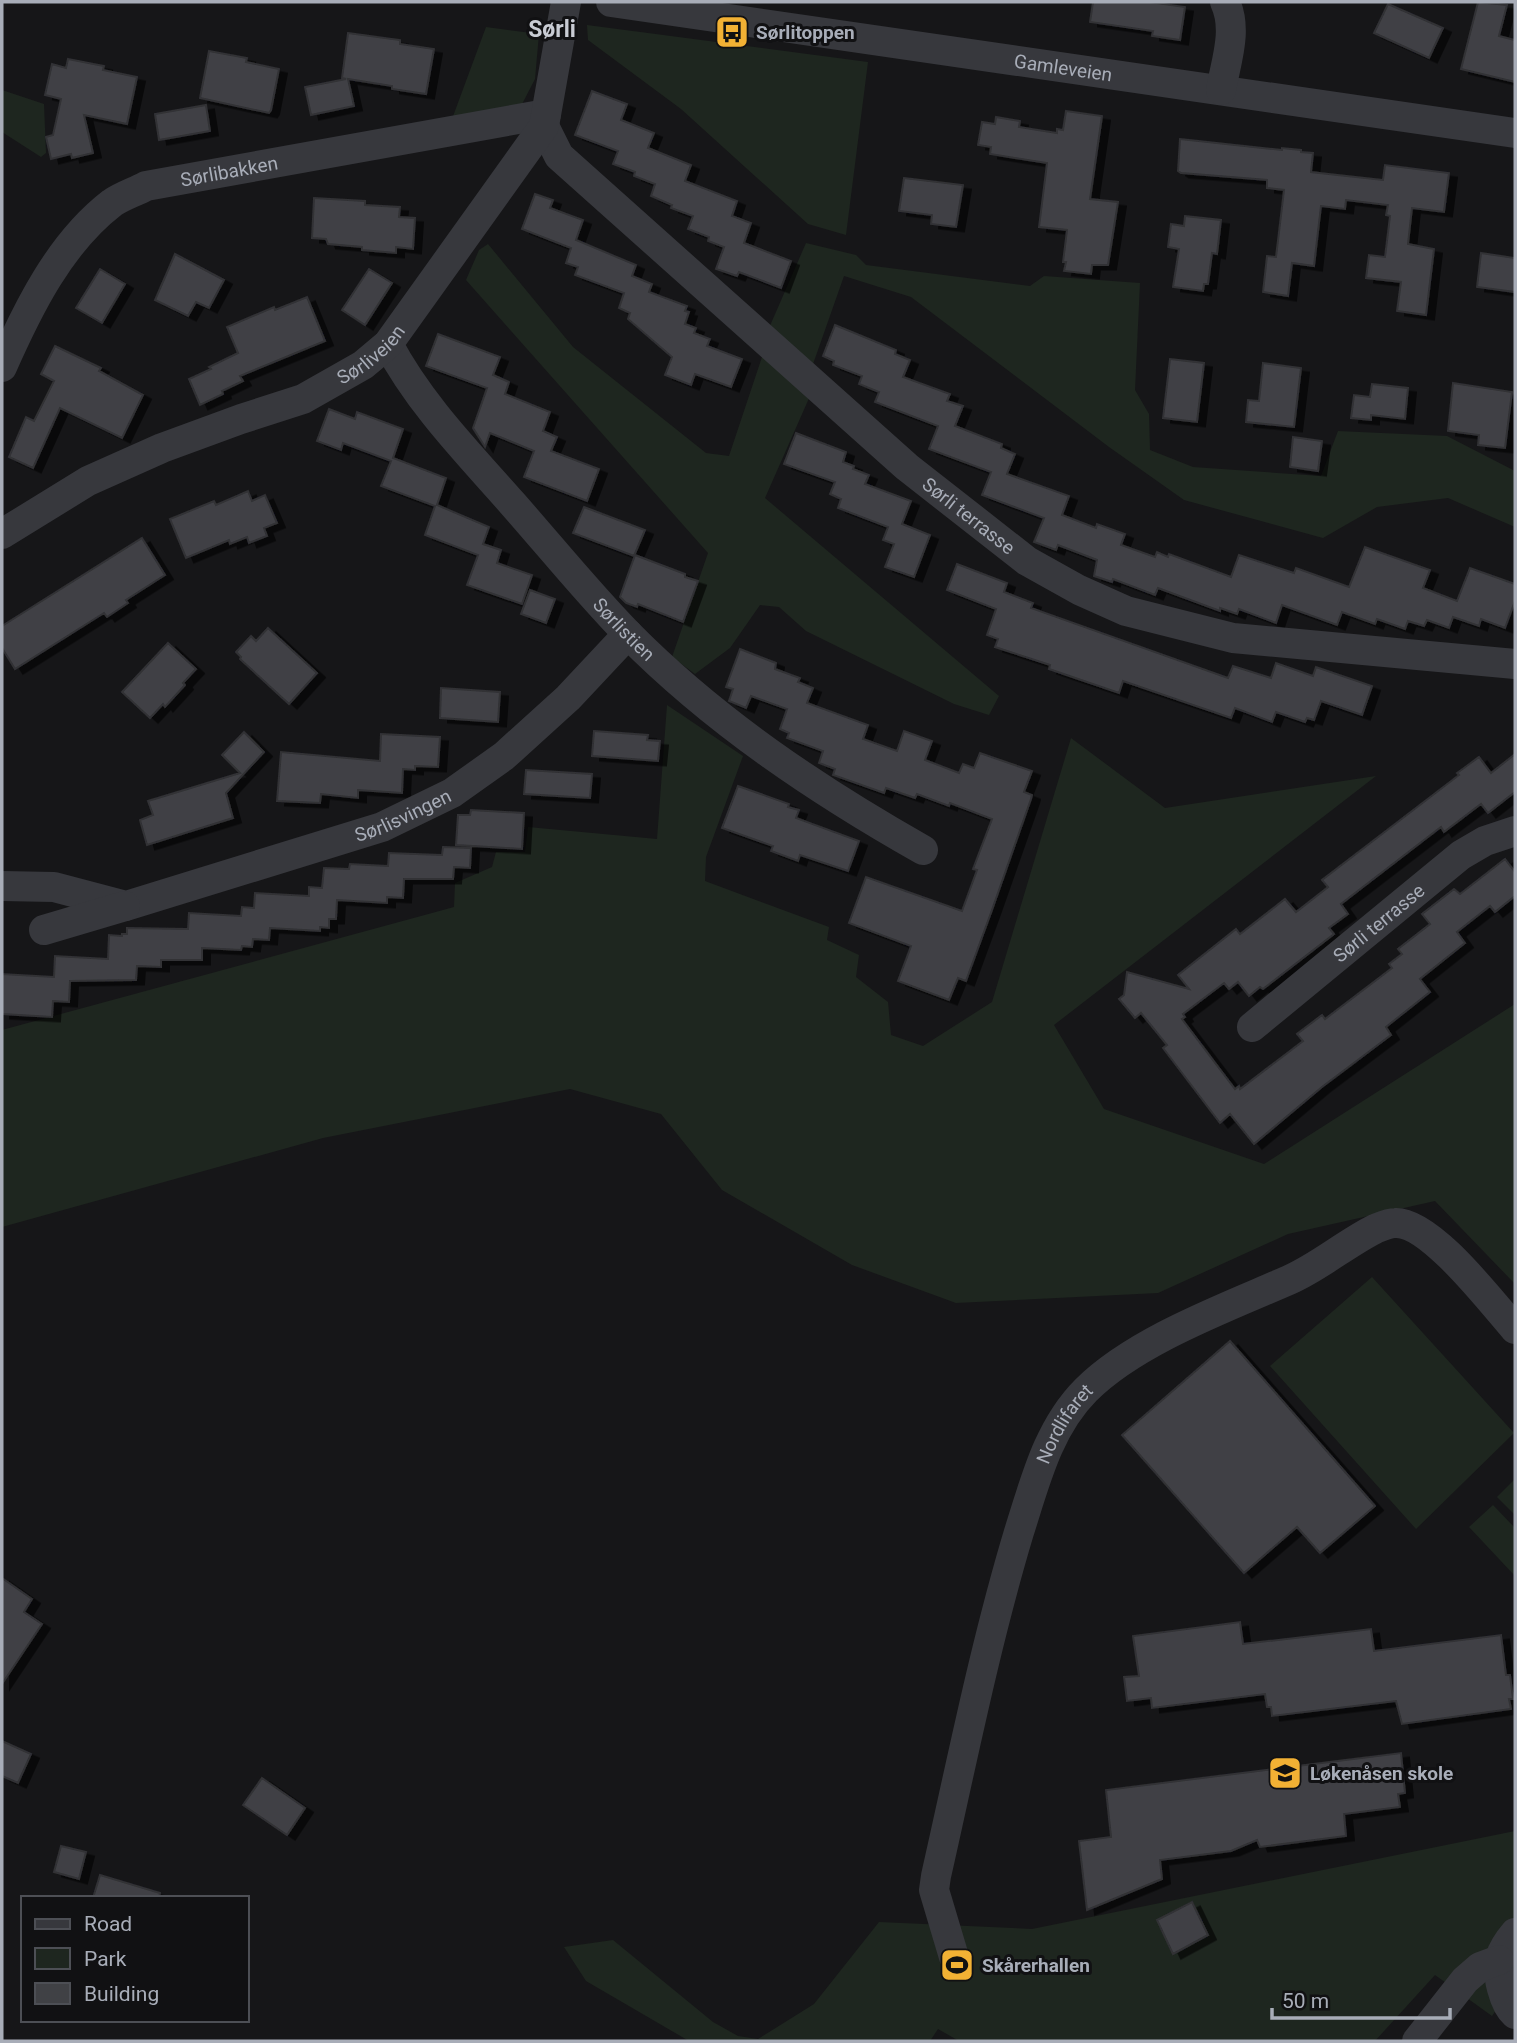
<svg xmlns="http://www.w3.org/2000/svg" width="1517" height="2043" viewBox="0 0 1517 2043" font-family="Roboto,sans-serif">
	<defs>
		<filter id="shadow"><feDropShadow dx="8" dy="4.5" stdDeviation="0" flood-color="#0009"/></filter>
	</defs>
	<rect width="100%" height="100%" fill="#161618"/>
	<!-- green -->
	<path fill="#1e261f" d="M 587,25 L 868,62 L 846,235 L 808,224 L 681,109 L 588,40 Z
		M 486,27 L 539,34 L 535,79 L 519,110 L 452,119 Z
		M 2,90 L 44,104 L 46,153 L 41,157 L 2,132 Z
		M 806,243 L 856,255 L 866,265 L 1030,286 L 1044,276 L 1140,283 L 1135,390 L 1149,414 L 1150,450 L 1193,467 L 1321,476 L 1338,431 L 1447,436 L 1515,471 L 1515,527 L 1448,498 L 1377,507 L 1323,538 L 1184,500 L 1109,447 L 911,297 L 844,276 L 812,367 L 769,328 Z
		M 488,244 L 573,347 L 706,453 L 729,456 L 764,351 L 810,396 L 765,498 L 999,696 L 989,715 L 954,704 L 806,631 L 779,607 L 760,605 L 730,648 L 695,674 L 672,657 L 708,553 L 466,280 L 479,250 Z
		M 667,705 L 743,756 L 706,857 L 705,881 L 829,927 L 827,940 L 859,955 L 856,977 L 888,1002 L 891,1035 L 923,1046 L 992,1002 L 1071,738 L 1165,808 L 1376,776 L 1054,1025 L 1104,1109 L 1264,1164 L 1515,1004 L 1515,1284 L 1435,1201 L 1288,1234 L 1158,1293 L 956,1303 L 852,1265 L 722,1190 L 661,1114 L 570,1089 L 323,1138 L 2,1227 L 2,1030 L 454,907 L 455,883 L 492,867 L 496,852 L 525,852 L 528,827 L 657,839 Z
		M 1372,1277 L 1514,1433 L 1416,1529 L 1270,1366 Z
		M 1515,1479 L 1515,1515 L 1497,1497 Z
		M 1493,1505 L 1515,1528 L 1515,1576 L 1469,1527 Z
		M 1515,1831 L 1515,1983 L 1492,2016 L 1435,1975 L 1375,2041 L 959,2041 L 938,2029 L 930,2041 L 689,2041 L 586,1981 L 564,1947 L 613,1940 L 713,2022 L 738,2036 L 758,2039 L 814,2004 L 879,1922 L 1032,1929 Z"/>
	<!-- building -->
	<path fill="#404145" stroke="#303034" stroke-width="2" filter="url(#shadow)" d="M 1093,2 L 1150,2 L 1185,7 L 1180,40 L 1152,36 L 1153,31 L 1090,22 Z
		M 1478,2 L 1507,5 L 1499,36 L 1515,40 L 1515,82 L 1461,69 Z
		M 1388,4 L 1443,28 L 1429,58 L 1374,33 Z
		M 348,33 L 400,40 L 400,44 L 434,49 L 426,94 L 392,89 L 392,86 L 348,79 L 354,106 L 311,115 L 305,87 L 346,79 L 342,78 Z
		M 209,51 L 247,58 L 246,62 L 279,69 L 271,110 L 269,113 L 200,98 Z
		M 68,59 L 104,66 L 103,70 L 137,77 L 127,124 L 84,115 L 93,153 L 72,158 L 71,154 L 51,159 L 46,137 L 53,135 L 61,99 L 45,95 L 52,64 L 66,68 Z
		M 592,91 L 627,104 L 621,120 L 654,133 L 648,148 L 691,165 L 685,181 L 737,201 L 732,216 L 751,223 L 744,243 L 791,261 L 781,288 L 739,272 L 737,276 L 716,269 L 724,247 L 708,241 L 709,237 L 688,229 L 693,216 L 671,208 L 672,205 L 651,196 L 655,184 L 634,176 L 635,172 L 613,164 L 618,151 L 575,135 Z
		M 206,105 L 210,131 L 159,140 L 155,114 Z
		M 1066,111 L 1102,116 L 1090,199 L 1118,202 L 1108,265 L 1092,265 L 1091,274 L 1064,271 L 1066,262 L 1063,262 L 1067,230 L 1039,227 L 1047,163 L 990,154 L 991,147 L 978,145 L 982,122 L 995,124 L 996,117 L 1020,121 L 1019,127 L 1057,133 L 1057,129 L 1063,130 Z
		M 1180,139 L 1282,150 L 1282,148 L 1301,150 L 1301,152 L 1313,153 L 1311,172 L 1383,180 L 1385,165 L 1449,173 L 1444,212 L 1412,208 L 1408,244 L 1434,249 L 1426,315 L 1397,311 L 1401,282 L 1366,278 L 1369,255 L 1385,257 L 1390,216 L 1386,215 L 1388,205 L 1346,200 L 1345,209 L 1321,206 L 1314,266 L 1292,263 L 1288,296 L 1263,292 L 1267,256 L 1276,257 L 1284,190 L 1267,188 L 1267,180 L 1181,173 L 1178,171 Z
		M 904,178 L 963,185 L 956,227 L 931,224 L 932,215 L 899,211 Z
		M 535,194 L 553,200 L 550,208 L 583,220 L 576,240 L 636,265 L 632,276 L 652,284 L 649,292 L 687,306 L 685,311 L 689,312 L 685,324 L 696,328 L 694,333 L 710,339 L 707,346 L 742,359 L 731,387 L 695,374 L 691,385 L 665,375 L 672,357 L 628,319 L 630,313 L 619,308 L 624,293 L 575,275 L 578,267 L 566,263 L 571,248 L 522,229 Z
		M 314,198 L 365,201 L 365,205 L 400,207 L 399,217 L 415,218 L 413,249 L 396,247 L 396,253 L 362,250 L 362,247 L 328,244 L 326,239 L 312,238 Z
		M 1185,216 L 1221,220 L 1217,254 L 1212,253 L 1208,284 L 1204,284 L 1203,291 L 1173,287 L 1179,249 L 1168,247 L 1171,224 L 1184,226 Z
		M 1481,253 L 1515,258 L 1515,292 L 1477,287 Z
		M 175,254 L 224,280 L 209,308 L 196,302 L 188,316 L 155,300 Z
		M 100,269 L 125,284 L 102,323 L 76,308 Z
		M 369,269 L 392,283 L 365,325 L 342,310 Z
		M 307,297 L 325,341 L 240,376 L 243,381 L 222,391 L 223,394 L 200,405 L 189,379 L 211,369 L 209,367 L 238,353 L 227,327 L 274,307 L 275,310 Z
		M 835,325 L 896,350 L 895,354 L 910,360 L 903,377 L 950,394 L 947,401 L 963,406 L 955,426 L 1002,444 L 1001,448 L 1015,454 L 1007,474 L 1069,496 L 1062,515 L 1096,528 L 1097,524 L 1125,534 L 1121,545 L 1155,557 L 1157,552 L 1168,557 L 1169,554 L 1231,577 L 1239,555 L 1294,573 L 1296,568 L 1349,587 L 1365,547 L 1430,570 L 1423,588 L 1457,601 L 1470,568 L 1515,584 L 1515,601 L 1505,628 L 1481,619 L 1479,626 L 1453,617 L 1449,628 L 1427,620 L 1424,626 L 1408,621 L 1405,629 L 1377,619 L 1375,624 L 1342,612 L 1337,625 L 1282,605 L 1276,623 L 1239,609 L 1237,614 L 1220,608 L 1220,611 L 1158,588 L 1155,595 L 1113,579 L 1112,582 L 1094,576 L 1097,560 L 1058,545 L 1056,550 L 1034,542 L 1044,518 L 982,495 L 991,472 L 929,449 L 938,426 L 875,402 L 879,392 L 859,384 L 862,376 L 833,365 L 834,361 L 823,356 Z
		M 438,334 L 500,357 L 493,375 L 509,382 L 505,394 L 550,412 L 543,431 L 557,437 L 551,451 L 599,469 L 587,501 L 524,477 L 534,451 L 490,433 L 485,447 L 473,428 L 487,388 L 426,366 Z
		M 55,346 L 101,368 L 99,371 L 143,395 L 122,438 L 60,408 L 33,468 L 9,457 L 26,417 L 34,421 L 54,381 L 41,374 Z
		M 1170,359 L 1204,363 L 1197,422 L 1163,418 Z
		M 1263,363 L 1301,368 L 1294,427 L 1246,422 L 1248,400 L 1259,401 Z
		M 1453,383 L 1512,392 L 1505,448 L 1478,445 L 1479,435 L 1448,431 Z
		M 1372,384 L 1408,388 L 1405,419 L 1371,415 L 1371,420 L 1351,418 L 1354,395 L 1370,397 Z
		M 329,409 L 355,419 L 357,412 L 403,429 L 393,458 L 446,478 L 437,505 L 489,527 L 483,544 L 501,550 L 497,563 L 532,575 L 522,604 L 467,585 L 478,555 L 425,535 L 435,506 L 381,486 L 391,461 L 343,443 L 341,450 L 317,441 Z
		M 796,433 L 846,452 L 843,462 L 854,466 L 853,469 L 869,475 L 865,484 L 911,501 L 902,524 L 930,535 L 914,577 L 885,567 L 894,544 L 883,540 L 888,527 L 838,508 L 841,499 L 830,494 L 835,482 L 784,464 Z
		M 1293,437 L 1322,441 L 1318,471 L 1290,467 Z
		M 248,491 L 252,501 L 265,495 L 277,523 L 264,528 L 267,536 L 249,543 L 247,537 L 230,544 L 229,540 L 186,558 L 170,519 L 214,501 L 216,505 Z
		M 584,507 L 645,530 L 634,556 L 573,533 Z
		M 142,538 L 165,575 L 126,600 L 128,603 L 107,617 L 104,613 L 15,669 L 2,648 L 2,626 Z
		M 635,555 L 685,574 L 685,577 L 698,581 L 683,622 L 638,604 L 637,607 L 626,603 L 620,597 Z
		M 957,564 L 1007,583 L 1004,592 L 1033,603 L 1031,608 L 1228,678 L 1233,666 L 1271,678 L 1276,663 L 1313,676 L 1316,667 L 1372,686 L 1362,715 L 1321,701 L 1314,720 L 1307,718 L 1305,722 L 1276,712 L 1272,722 L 1235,708 L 1231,718 L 1123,681 L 1119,693 L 1049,669 L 1050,665 L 995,647 L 998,639 L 987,635 L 996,609 L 947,590 Z
		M 530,590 L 555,599 L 546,623 L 521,614 Z
		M 268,628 L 317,673 L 289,704 L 240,659 L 241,657 L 236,652 L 251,636 L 256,641 Z
		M 168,643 L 196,669 L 183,683 L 185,685 L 165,707 L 163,704 L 150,718 L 122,692 Z
		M 740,649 L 776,663 L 775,669 L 800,678 L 798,682 L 813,688 L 807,703 L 868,725 L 863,739 L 897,751 L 904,731 L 932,741 L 925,760 L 959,773 L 963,764 L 974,768 L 980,753 L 1032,771 L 1024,792 L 1032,795 L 1031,799 L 992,910 L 966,981 L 958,978 L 949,1000 L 898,981 L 911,946 L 849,923 L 866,877 L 962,911 L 977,870 L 973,869 L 992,819 L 950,803 L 949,806 L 917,794 L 915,798 L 886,788 L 884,793 L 833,775 L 835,769 L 819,763 L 823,751 L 787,738 L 789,733 L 780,729 L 787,709 L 751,696 L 746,708 L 729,701 L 733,689 L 726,687 Z
		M 441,688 L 500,692 L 498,722 L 440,718 Z
		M 594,731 L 648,735 L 647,740 L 660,741 L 658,761 L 592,756 Z
		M 244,732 L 264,752 L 226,793 L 233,818 L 147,845 L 140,820 L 153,815 L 148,801 L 240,773 L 222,755 Z
		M 381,734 L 440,737 L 438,767 L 415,766 L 415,770 L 403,769 L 402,793 L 358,790 L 358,798 L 321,794 L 320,803 L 277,801 L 281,752 L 380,761 Z
		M 1515,754 L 1515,792 L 1488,813 L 1481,804 L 1444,832 L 1441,827 L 1341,904 L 1348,914 L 1329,928 L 1334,934 L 1263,989 L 1260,987 L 1249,996 L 1238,982 L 1229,989 L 1224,983 L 1183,1014 L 1185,1017 L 1182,1019 L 1235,1089 L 1239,1086 L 1240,1089 L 1303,1041 L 1297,1034 L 1322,1015 L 1325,1019 L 1392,968 L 1389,964 L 1402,954 L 1398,949 L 1430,924 L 1422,914 L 1454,889 L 1460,894 L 1505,859 L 1515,872 L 1515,896 L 1495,912 L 1490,906 L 1457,932 L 1465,943 L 1420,979 L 1430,992 L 1386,1027 L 1391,1035 L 1322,1087 L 1254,1144 L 1230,1114 L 1220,1123 L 1163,1048 L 1167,1045 L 1141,1013 L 1135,1018 L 1119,999 L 1124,995 L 1127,972 L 1189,989 L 1178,975 L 1236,929 L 1240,934 L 1285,899 L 1296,912 L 1328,887 L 1322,880 L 1459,775 L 1457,773 L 1479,757 L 1491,773 Z
		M 526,770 L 592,774 L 590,798 L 524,794 Z
		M 738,786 L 789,804 L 788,807 L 799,810 L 796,818 L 859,841 L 848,871 L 800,855 L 798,861 L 771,851 L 773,846 L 722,828 Z
		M 471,810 L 524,813 L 522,849 L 456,845 L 458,815 L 470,815 Z
		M 443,847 L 471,848 L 470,868 L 454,867 L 453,879 L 404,879 L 403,898 L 387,897 L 387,903 L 337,900 L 336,919 L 329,919 L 329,928 L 320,927 L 320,931 L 270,928 L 269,940 L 253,939 L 252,947 L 242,946 L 241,950 L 202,948 L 202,960 L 161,960 L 161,967 L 137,966 L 136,980 L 70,981 L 69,1002 L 53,1001 L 52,1017 L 2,1014 L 2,974 L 54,977 L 55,956 L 108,959 L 109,935 L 122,936 L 122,934 L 127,934 L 127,928 L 188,929 L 189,913 L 241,916 L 242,907 L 254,908 L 255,893 L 309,896 L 309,887 L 322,888 L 324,868 L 349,869 L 350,864 L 388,866 L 389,853 L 442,855 Z
		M 1230,1341 L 1375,1506 L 1320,1553 L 1297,1527 L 1244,1573 L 1122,1435 Z
		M 2,1578 L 32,1599 L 24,1612 L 42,1624 L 2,1684 Z
		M 1240,1622 L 1243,1644 L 1371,1629 L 1374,1651 L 1501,1635 L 1506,1675 L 1510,1675 L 1513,1699 L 1509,1699 L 1511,1709 L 1402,1724 L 1396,1701 L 1272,1716 L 1271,1707 L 1267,1707 L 1265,1694 L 1152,1708 L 1151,1698 L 1127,1701 L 1124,1677 L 1139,1676 L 1133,1636 Z
		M 2,1741 L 31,1754 L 18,1783 L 2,1776 Z
		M 1401,1753 L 1405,1793 L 1398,1794 L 1400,1807 L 1344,1814 L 1346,1836 L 1260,1847 L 1257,1840 L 1231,1851 L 1160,1860 L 1162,1879 L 1087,1910 L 1079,1841 L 1111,1837 L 1106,1790 Z
		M 262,1778 L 305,1808 L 287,1835 L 243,1805 Z
		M 61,1846 L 86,1852 L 79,1879 L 54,1872 Z
		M 100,1875 L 160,1893 L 159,1898 L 93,1898 Z
		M 1192,1902 L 1208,1935 L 1173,1954 L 1157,1920 Z"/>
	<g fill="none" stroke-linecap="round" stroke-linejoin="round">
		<!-- minor -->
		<g stroke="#37383d" stroke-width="30">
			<path id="s1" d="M 611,2 L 1515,133"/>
			<path d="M 1221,90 C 1226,61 1238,30 1225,2"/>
			<path id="s2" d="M 544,126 L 559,156 L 907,467 L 1027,561 L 1079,590 L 1126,611 L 1233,638 L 1515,664"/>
			<path id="s3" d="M 388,344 C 419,403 467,452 512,503 C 550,546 587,592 628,634 C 714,721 817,790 923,850"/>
			<path id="s4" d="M 2,367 C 28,308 60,243 112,203 C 122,196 135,192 146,186 L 546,114"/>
			<path id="s5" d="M 2,534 L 88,481 L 162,448 L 241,419 L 303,399 L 363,365 L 388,344 L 544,126 L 566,2"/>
			<path id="s6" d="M 2,886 L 54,887 L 126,906 L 382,827 L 452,793 L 504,756 L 568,698 L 628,634"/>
			<path d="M 44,930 L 125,906"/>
			<path id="s7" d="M 1252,1027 L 1461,855 L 1485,841 L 1515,831"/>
			<path d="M 1515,1933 C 1509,1940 1503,1949 1500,1958 C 1496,1974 1504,2004 1515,2014"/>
			<path id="s8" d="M 954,1957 L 934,1890 L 936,1876 C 962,1761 985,1645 1019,1532 C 1035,1482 1048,1428 1086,1390 C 1135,1341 1225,1308 1289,1280 C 1319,1267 1345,1244 1375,1229 C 1380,1227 1389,1223 1395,1223 C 1430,1221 1492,1303 1515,1329"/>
			<path d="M 1417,2041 L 1465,1980 L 1480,1967 L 1499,1960"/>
		</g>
	</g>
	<!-- icons -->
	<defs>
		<symbol id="bus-square" viewBox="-11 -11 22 22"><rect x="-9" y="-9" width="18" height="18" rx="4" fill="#f2b134" stroke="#111113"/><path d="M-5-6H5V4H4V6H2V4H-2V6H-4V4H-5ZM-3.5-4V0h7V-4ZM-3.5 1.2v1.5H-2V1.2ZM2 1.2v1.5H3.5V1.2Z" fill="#111"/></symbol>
		<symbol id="school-square" viewBox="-11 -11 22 22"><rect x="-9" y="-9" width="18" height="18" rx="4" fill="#f2b134" stroke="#111113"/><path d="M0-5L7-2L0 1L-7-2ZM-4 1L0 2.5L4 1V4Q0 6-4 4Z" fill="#111"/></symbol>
		<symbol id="stadium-square" viewBox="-11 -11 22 22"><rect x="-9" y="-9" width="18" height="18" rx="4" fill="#f2b134" stroke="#111113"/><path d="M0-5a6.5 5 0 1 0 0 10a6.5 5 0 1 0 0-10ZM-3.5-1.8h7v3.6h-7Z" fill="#111"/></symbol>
	</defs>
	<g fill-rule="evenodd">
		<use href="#bus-square" x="713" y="13" width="38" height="38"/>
		<use href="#school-square" x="1266" y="1754" width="38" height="38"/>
		<use href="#stadium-square" x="938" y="1946" width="38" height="38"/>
	</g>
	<g text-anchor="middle" stroke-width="6" stroke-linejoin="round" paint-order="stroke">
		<!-- poi labels -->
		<g font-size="19" font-weight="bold" fill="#a8adb8" stroke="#111113" text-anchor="start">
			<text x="756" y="39">Sørlitoppen</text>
			<text x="1310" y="1780">Løkenåsen skole</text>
			<text x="982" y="1972">Skårerhallen</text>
		</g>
		<!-- street labels -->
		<g font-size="19" fill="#a8adb8" stroke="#111113">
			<text dy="7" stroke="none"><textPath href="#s1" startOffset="457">Gamleveien</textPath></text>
			<text dy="7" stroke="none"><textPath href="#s4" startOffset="322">Sørlibakken</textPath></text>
			<text dy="7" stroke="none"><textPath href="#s5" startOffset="413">Sørliveien</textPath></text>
			<text dy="7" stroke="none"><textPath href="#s2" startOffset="579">Sørli terrasse</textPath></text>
			<text dy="7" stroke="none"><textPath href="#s3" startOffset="371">Sørlistien</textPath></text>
			<text dy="7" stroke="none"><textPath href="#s6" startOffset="418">Sørlisvingen</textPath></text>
			<text dy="7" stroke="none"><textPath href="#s7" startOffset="164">Sørli terrasse</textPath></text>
			<text dy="7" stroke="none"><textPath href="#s8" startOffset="556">Nordlifaret</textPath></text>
		</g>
		<!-- quarter labels -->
		<g font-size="23" font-weight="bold" fill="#c9ccd4" stroke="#111113">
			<text x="552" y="37">Sørli</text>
		</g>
	</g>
	<!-- border -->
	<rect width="1517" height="2043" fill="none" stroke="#a8adb8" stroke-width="7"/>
	<!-- legend -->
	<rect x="21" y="1896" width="228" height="126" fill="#111113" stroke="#4d4f55" stroke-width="2"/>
	<rect x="35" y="1919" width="35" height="10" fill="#37383d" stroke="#4d4f55" stroke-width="2"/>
	<text x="84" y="1931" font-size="21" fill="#a8adb8">Road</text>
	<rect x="35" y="1948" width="35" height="21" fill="#1e261f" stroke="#4d4f55" stroke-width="2"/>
	<text x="84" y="1966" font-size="21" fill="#a8adb8">Park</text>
	<rect x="35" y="1983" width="35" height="21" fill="#404145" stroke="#4d4f55" stroke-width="2"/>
	<text x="84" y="2001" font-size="21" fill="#a8adb8">Building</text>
	<!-- scale -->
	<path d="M1272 2008v10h178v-10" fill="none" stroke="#a8adb8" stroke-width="3.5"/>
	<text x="1282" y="2008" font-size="21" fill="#a8adb8" stroke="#111113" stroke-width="5" paint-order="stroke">50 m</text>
</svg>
